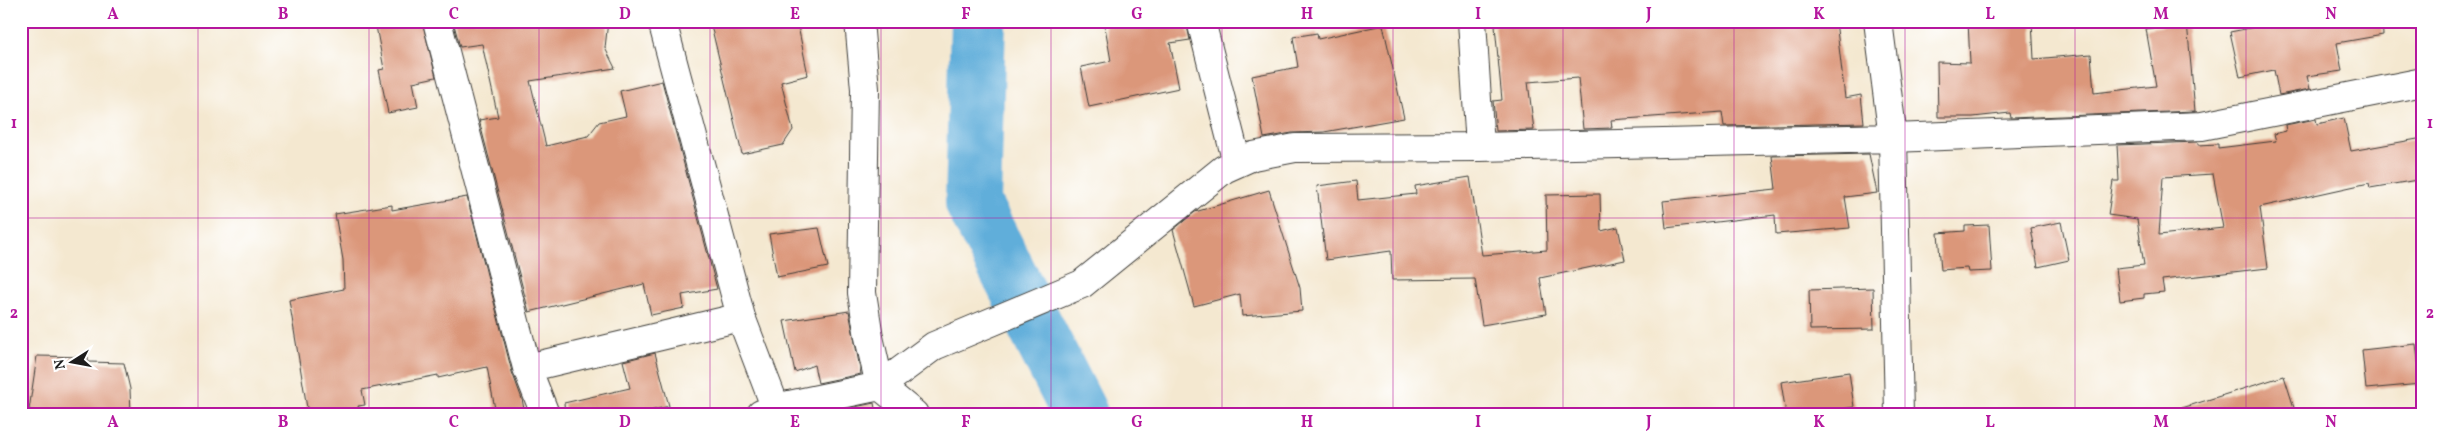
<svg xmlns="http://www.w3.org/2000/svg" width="2444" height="435" viewBox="0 0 2444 435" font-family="Vollkorn,serif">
	<rect width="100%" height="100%" fill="#fff"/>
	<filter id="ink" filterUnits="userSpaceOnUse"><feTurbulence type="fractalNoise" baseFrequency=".02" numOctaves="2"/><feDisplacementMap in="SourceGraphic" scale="10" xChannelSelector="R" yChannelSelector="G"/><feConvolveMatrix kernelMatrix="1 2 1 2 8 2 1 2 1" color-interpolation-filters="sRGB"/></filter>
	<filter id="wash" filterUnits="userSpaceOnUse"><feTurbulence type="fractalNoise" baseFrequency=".0096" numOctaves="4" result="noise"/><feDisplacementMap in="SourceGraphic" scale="20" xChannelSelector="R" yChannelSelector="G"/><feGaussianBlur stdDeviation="1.12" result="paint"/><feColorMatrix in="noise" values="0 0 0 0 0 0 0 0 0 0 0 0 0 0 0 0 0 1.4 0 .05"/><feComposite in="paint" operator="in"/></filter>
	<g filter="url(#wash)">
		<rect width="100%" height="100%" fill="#f4e8d0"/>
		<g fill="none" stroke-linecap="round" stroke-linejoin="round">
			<!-- river -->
			<path stroke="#60aeda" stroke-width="56" d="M 978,21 L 973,203 L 1080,414"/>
		</g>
		<g id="blocks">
			<!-- building -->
			<path fill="#db977a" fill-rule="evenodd" d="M 403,21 L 422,21 L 436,77 L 413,82 L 418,107 L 388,113 L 379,70 L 384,69 L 376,26 Z
				M 453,21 L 608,21 L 605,48 L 615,68 L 530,81 L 546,146 L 588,136 L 599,122 L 626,116 L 620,91 L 662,81 L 717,289 L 682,295 L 684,308 L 651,315 L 644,284 L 529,312 L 479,120 L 498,117 L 482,44 L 460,47 Z
				M 710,21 L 797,21 L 808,75 L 781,82 L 793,130 L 783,145 L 742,154 Z
				M 1104,21 L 1186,21 L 1190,40 L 1170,43 L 1179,88 L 1089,107 L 1081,67 L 1111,61 Z
				M 1549,21 L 1836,21 L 1845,98 L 1861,95 L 1864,123 L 1724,126 L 1722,112 L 1611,120 L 1612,128 L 1583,129 L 1578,78 L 1528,82 L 1534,130 L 1496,131 L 1493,101 L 1502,100 L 1495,26 Z
				M 1968,21 L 2032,21 L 2034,59 L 2091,54 L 2094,93 L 2156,86 L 2146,29 L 2187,22 L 2195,111 L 2011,118 L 2010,113 L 1973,117 L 1938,117 L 1937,62 L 1970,63 Z
				M 2264,21 L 2382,21 L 2383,35 L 2337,43 L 2342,71 L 2307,76 L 2310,89 L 2279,95 L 2274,70 L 2240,77 L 2230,32 L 2265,25 Z
				M 1383,25 L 1404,118 L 1324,132 L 1292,133 L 1264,138 L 1252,76 L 1298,67 L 1293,37 L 1317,33 L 1318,39 Z
				M 2344,118 L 2351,151 L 2423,138 L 2423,179 L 2370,188 L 2369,183 L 2260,207 L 2268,268 L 2162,280 L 2164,292 L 2144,294 L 2144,298 L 2120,301 L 2116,268 L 2144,265 L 2137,219 L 2108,215 L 2113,181 L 2119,181 L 2117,145 L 2198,142 L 2198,145 L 2218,144 L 2218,148 L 2276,141 L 2274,134 L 2286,131 L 2285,125 L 2316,119 L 2317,124 ZM 2213,174 L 2223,228 L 2159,235 L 2163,177 Z
				M 1869,154 L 1877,193 L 1845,197 L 1850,228 L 1776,234 L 1775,215 L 1666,228 L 1663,201 L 1776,189 L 1772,156 Z
				M 1470,177 L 1482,255 L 1547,250 L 1546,195 L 1600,194 L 1601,231 L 1618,227 L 1625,260 L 1540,278 L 1546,314 L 1482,325 L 1475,279 L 1392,280 L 1391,251 L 1326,260 L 1317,186 L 1356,181 L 1358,200 L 1416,194 L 1415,186 Z
				M 1269,190 L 1300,288 L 1302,311 L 1242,316 L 1240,294 L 1194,306 L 1173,230 L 1195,212 Z
				M 467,197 L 512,372 L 522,399 L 525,414 L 496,414 L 487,367 L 438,378 L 438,375 L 362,390 L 365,405 L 358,406 L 360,414 L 308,414 L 289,300 L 344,289 L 343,260 L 335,214 L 392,205 L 392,210 Z
				M 2061,222 L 2069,260 L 2038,267 L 2031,228 Z
				M 1989,225 L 1992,271 L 1968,272 L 1967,268 L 1941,270 L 1938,233 L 1965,231 L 1965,226 Z
				M 819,228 L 828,267 L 777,277 L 769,234 Z
				M 1873,288 L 1874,329 L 1810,330 L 1809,290 Z
				M 849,311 L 861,374 L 818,383 L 814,365 L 795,372 L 784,321 Z
				M 2416,344 L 2421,384 L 2366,389 L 2362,350 Z
				M 655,353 L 669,406 L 638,414 L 565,414 L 564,403 L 630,388 L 623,361 Z
				M 37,356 L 88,357 L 88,362 L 124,363 L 130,389 L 131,414 L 71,414 L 29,410 Z
				M 1849,372 L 1854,407 L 1811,414 L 1786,414 L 1781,382 Z
				M 2284,376 L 2296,414 L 2183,414 L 2182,408 Z
				M 874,403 L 876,414 L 826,413 Z"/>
		</g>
	</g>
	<g filter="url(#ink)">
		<use href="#blocks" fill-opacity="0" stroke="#3c3b37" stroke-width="1"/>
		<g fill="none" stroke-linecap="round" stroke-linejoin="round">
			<defs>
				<path id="street" d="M 437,21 L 527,368 L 545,414
					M 662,21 L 741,317 L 778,414
					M 859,21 L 865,89 L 862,293 L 869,337 L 880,386 L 914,414
					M 1201,21 L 1237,163
					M 1472,21 L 1480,147
					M 1878,21 L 1893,138 L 1899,414
					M 527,368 L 741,317
					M 761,414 L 775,408 L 880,386 L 934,346 L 1082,284 L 1224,169 L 1253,156 L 1295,148 L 1480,147 L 1893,138 L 2202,126 L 2423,82"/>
			</defs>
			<!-- street casing -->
			<use href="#street" stroke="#3c3b37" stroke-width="30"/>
			<!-- street -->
			<use href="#street" stroke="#fff" stroke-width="28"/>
		</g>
	</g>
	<!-- grid -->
	<path fill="none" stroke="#b5179e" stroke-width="1" stroke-opacity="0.55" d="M 198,21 L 198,414M 369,21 L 369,414M 539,21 L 539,414M 710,21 L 710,414M 881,21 L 881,414M 1051,21 L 1051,414M 1222,21 L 1222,414M 1393,21 L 1393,414M 1563,21 L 1563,414M 1734,21 L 1734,414M 1905,21 L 1905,414M 2075,21 L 2075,414M 2246,21 L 2246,414M 21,218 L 2423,218"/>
	<!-- margin -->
	<rect width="2444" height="435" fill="none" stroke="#fff" stroke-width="55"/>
	<!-- north arrow -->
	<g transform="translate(72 362) rotate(259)" stroke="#ffffff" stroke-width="4" paint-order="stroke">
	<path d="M0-4L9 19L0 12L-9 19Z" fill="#1c1c1c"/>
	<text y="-8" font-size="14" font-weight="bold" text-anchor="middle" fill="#1c1c1c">N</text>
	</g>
	<rect x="28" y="28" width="2388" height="380" fill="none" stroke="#b5179e" stroke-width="2"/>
	<g font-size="16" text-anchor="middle" font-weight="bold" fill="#b5179e">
		<text x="113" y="19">A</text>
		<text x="283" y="19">B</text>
		<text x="454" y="19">C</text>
		<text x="625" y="19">D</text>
		<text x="795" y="19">E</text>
		<text x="966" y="19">F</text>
		<text x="1137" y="19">G</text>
		<text x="1307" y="19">H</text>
		<text x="1478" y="19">I</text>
		<text x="1649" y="19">J</text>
		<text x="1819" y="19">K</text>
		<text x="1990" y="19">L</text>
		<text x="2161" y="19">M</text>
		<text x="2331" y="19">N</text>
		<text x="14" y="128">1</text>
		<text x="2430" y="128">1</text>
		<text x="14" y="318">2</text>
		<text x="2430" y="318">2</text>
		<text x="113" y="427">A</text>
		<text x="283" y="427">B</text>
		<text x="454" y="427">C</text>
		<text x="625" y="427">D</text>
		<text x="795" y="427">E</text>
		<text x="966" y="427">F</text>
		<text x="1137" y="427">G</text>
		<text x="1307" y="427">H</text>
		<text x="1478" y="427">I</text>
		<text x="1649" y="427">J</text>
		<text x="1819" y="427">K</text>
		<text x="1990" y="427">L</text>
		<text x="2161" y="427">M</text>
		<text x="2331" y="427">N</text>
	</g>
</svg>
